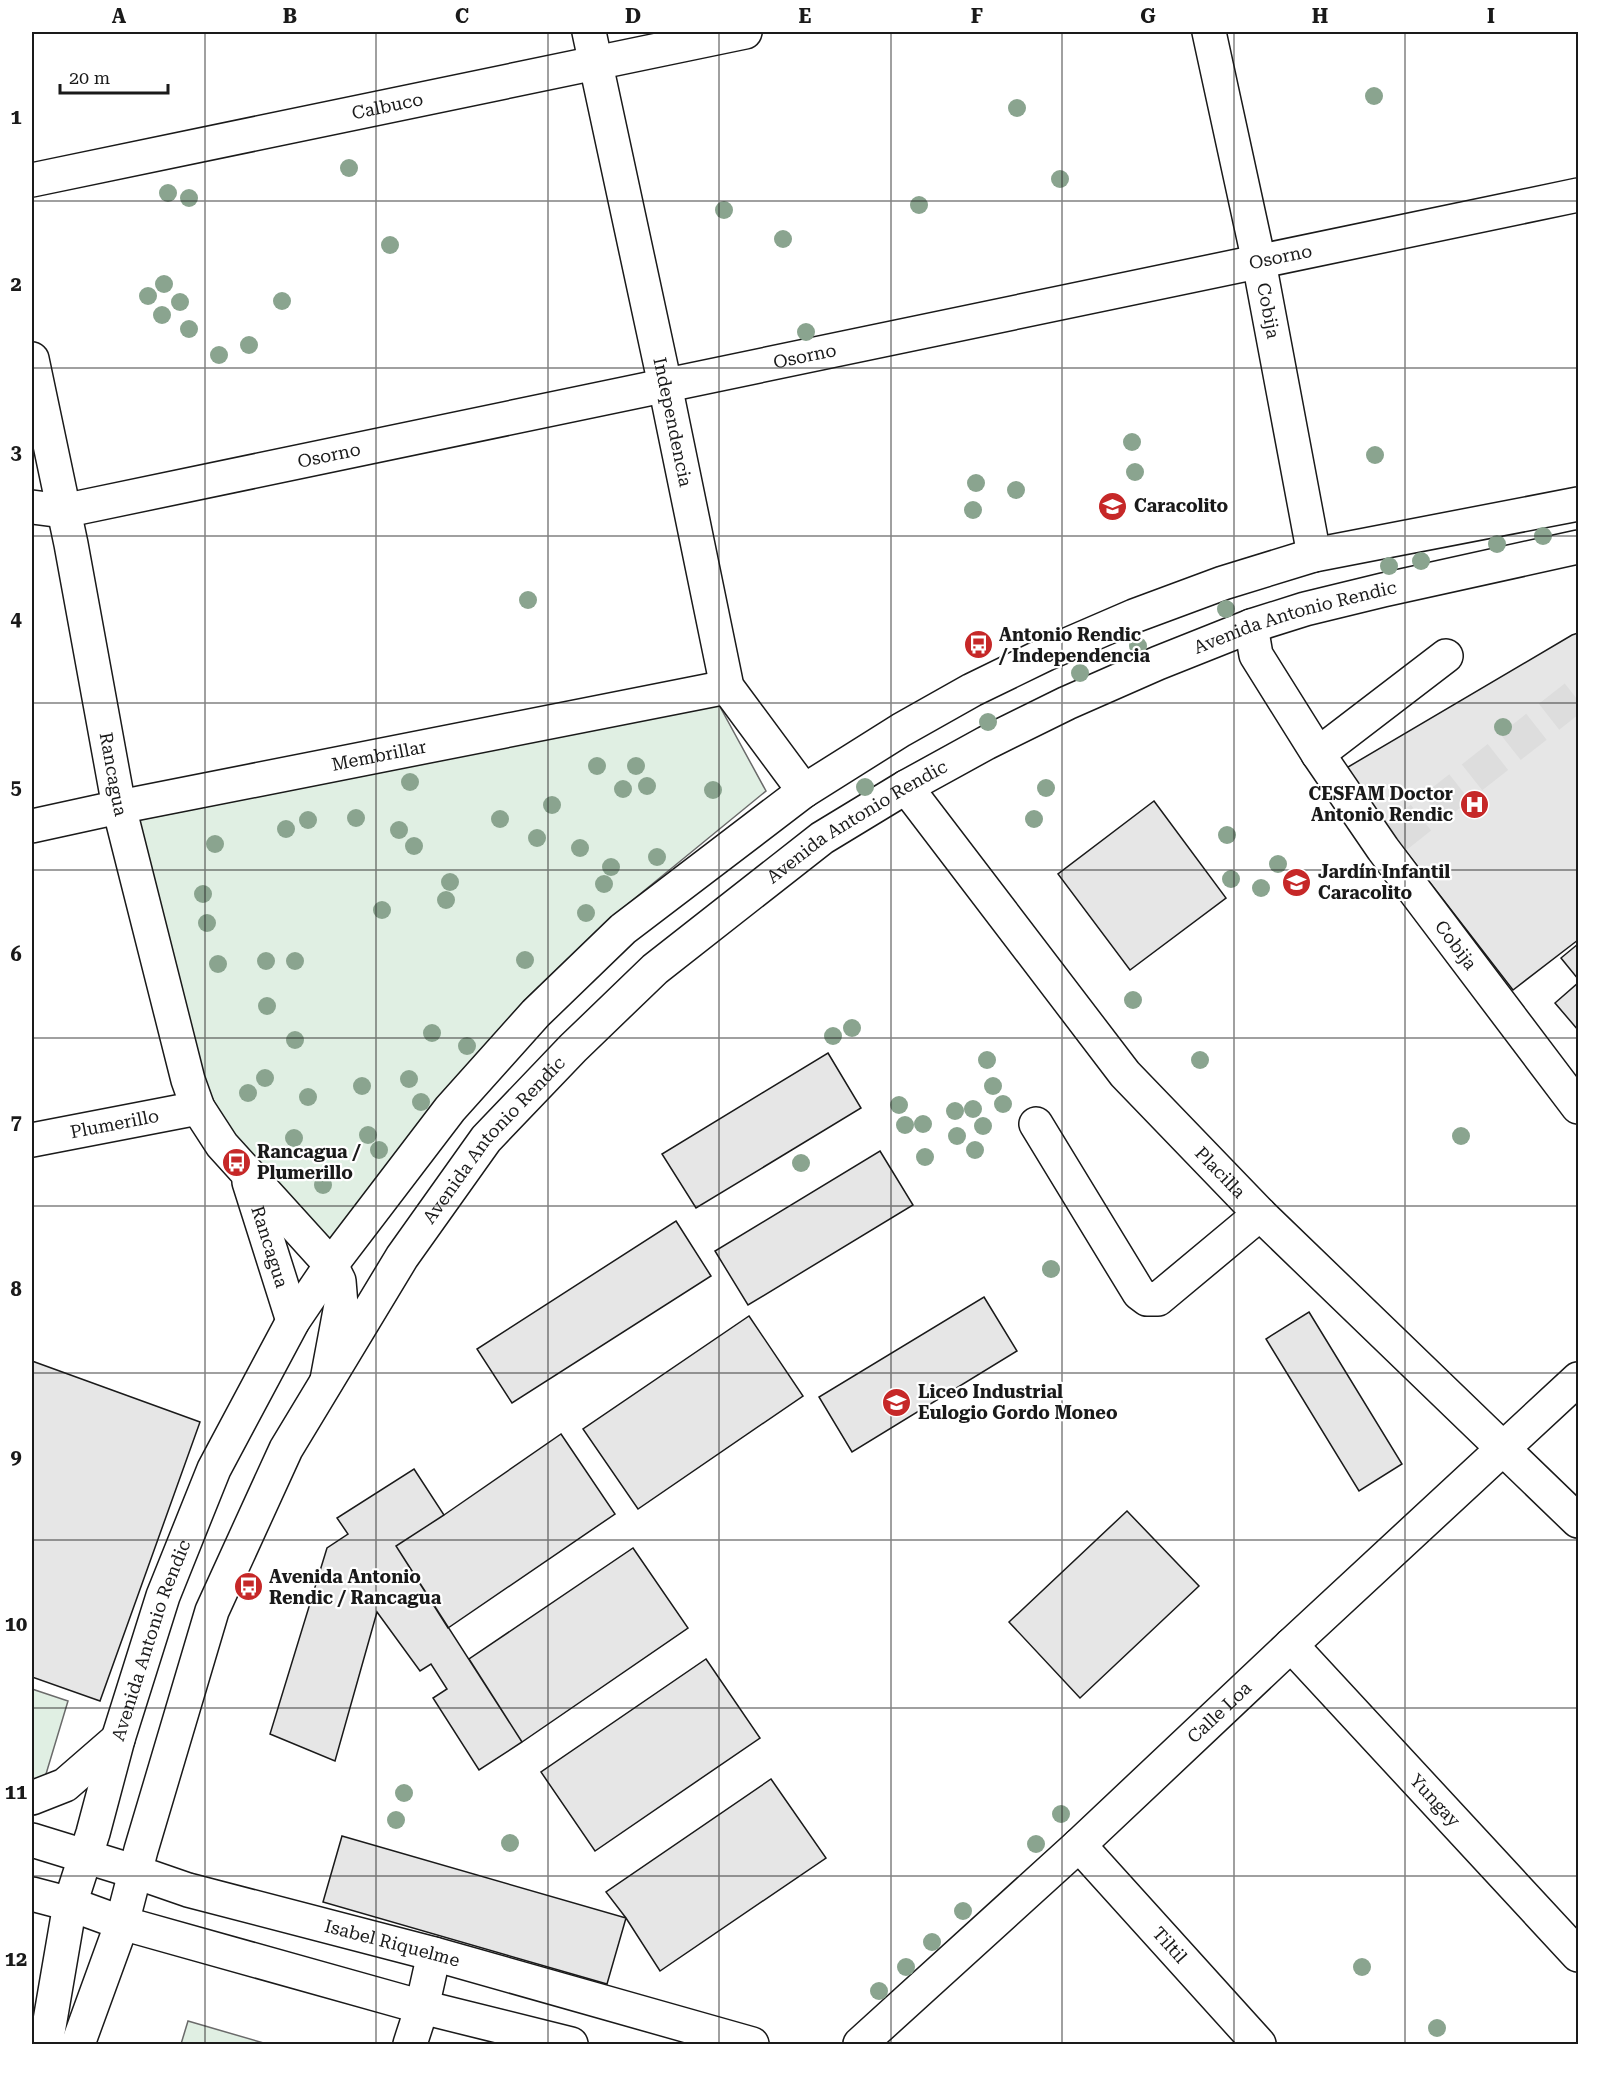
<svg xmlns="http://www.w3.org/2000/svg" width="1610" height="2076" viewBox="0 0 1610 2076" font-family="'Roboto Serif',serif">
	<rect width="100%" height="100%" fill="#fff"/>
	<!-- green -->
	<path fill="#e0efe3" stroke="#6a6a6a" stroke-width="1.5" d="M 719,705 L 766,791 L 612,917 L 524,1001 L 438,1099 L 330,1240 L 235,1135 L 213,1101 L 203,1075 L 139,820 Z
		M 32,1689 L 68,1701 L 43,1784 L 32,1780 Z
		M 188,2021 L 267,2044 L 181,2044 Z"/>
	<!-- building -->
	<path fill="#e6e6e6" stroke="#1a1a1a" stroke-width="1.5" d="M 1578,633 L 1578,940 L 1513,990 L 1343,770 L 1572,635 Z
		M 1154,801 L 1226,898 L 1130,970 L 1058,874 Z
		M 1578,944 L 1578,979 L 1561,958 Z
		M 1578,983 L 1578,1030 L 1555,1003 Z
		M 828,1053 L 861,1108 L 696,1208 L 662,1154 Z
		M 880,1151 L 913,1205 L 748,1305 L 715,1251 Z
		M 676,1221 L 711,1276 L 512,1403 L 477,1349 Z
		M 984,1297 L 1017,1351 L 852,1452 L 819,1397 Z
		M 1309,1312 L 1402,1464 L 1359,1491 L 1266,1339 Z
		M 749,1316 L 803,1396 L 638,1509 L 583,1429 Z
		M 32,1361 L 200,1422 L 100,1701 L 32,1677 Z
		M 561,1434 L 615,1514 L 448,1628 L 396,1546 L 444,1515 Z
		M 414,1469 L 444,1515 L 396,1546 L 522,1742 L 479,1770 L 433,1698 L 447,1689 L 431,1664 L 420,1671 L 377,1612 L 335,1761 L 270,1734 L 327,1548 L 348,1534 L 337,1518 Z
		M 1127,1511 L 1199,1586 L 1080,1698 L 1009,1622 Z
		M 633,1548 L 688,1628 L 522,1742 L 469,1659 Z
		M 706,1659 L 760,1738 L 595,1851 L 541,1772 Z
		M 771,1779 L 826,1858 L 660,1971 L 626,1918 L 606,1892 Z
		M 342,1836 L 626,1918 L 607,1984 L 323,1902 Z"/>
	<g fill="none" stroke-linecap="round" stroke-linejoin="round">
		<!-- minor-tunnel -->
		<path stroke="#ddd" stroke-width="33" stroke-dasharray="33 16" stroke-linecap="butt" d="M 1395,838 L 1578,694"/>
		<defs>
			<g id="minor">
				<path id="s1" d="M 589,32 L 665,385 L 727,687 L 804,791"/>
				<path id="s2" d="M 1209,32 L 1259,262 L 1314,555"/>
				<path id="s3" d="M 32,180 L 745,32"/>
				<path id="s4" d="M 32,359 L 71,544 L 119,807 L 188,1080 L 198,1108 L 222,1145 L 331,1265 L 339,1281 L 341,1305 L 327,1380"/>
				<path id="s5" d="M 32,507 L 63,511 L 1578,195"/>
				<path id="s6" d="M 1251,626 L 1256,655 L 1318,754 L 1383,849 L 1578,1107"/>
				<path d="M 1318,754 L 1446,656"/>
				<path id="s7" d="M 906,787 L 1125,1074 L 1260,1214 L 1578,1521"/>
				<path id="s8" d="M 32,826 L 119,807 L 727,687"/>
				<path d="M 1036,1124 L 1139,1293 L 1147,1299 L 1158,1299 L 1260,1214"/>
				<path id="s9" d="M 32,1140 L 198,1108"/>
				<path id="s10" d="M 249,1182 L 293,1321"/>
				<path id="s11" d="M 1291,1645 L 1578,1955"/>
				<path id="s12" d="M 1079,1845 L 1259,2044"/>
				<path id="s13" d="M 136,1872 L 188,1890 L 434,1954 L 752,2044"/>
				<path d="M 122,1923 L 422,2007 L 571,2044"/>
				<path d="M 410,2044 L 422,2007 L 434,1954"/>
				<path id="s14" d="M 860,2044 L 1079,1845 L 1291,1645 L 1578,1379"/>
			</g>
			<g id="major">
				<path d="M 32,1798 L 65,1785 L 118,1739"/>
				<path d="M 32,1840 L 136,1872"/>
				<path d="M 32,1894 L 70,1904 L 122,1923"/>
				<path id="s15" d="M 46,2044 L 70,1904 L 93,1833 L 118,1739 L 163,1596 L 214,1469 L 293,1321 L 331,1265 L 450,1109 L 536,1013 L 623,929 L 804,791 L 901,730 L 972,690 L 1046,654 L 1134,616 L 1223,583 L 1314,555 L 1578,504"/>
				<path id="s16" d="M 78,2044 L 122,1923 L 141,1850 L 212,1611 L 286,1449 L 402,1257 L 486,1139 L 573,1048 L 655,969 L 822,838 L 906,787 L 986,743 L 1067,703 L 1158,663 L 1251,626 L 1305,609 L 1383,590 L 1578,547"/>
			</g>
		</defs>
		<!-- minor casing -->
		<use href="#minor" stroke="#1a1a1a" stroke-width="36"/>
		<!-- major casing -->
		<use href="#major" stroke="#1a1a1a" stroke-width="36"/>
		<!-- minor -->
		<use href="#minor" stroke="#fff" stroke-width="33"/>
		<!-- major -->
		<use href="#major" stroke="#fff" stroke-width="33"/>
	</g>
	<!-- trees -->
	<g fill="#8aa48f">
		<circle cx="1374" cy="96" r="9"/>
		<circle cx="1017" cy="108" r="9"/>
		<circle cx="349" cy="168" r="9"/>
		<circle cx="1060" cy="179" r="9"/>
		<circle cx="168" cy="193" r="9"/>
		<circle cx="189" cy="198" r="9"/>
		<circle cx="919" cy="205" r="9"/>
		<circle cx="724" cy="210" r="9"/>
		<circle cx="783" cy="239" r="9"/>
		<circle cx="390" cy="245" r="9"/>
		<circle cx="164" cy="284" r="9"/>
		<circle cx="148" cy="296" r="9"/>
		<circle cx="282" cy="301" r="9"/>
		<circle cx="180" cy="302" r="9"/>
		<circle cx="162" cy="315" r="9"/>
		<circle cx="189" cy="329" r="9"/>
		<circle cx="806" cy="332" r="9"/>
		<circle cx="249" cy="345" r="9"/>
		<circle cx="219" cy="355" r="9"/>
		<circle cx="1132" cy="442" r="9"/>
		<circle cx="1375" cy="455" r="9"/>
		<circle cx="1135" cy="472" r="9"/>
		<circle cx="976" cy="483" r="9"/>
		<circle cx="1016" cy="490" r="9"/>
		<circle cx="973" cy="510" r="9"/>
		<circle cx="1543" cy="536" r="9"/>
		<circle cx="1497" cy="544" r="9"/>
		<circle cx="1421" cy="561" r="9"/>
		<circle cx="1389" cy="566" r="9"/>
		<circle cx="528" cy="600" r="9"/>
		<circle cx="1226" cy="609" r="9"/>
		<circle cx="1138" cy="646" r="9"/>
		<circle cx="1080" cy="673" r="9"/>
		<circle cx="988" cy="722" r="9"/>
		<circle cx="1503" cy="727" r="9"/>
		<circle cx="597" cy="766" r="9"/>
		<circle cx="636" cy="766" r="9"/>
		<circle cx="410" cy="782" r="9"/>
		<circle cx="647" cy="786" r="9"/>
		<circle cx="865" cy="787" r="9"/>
		<circle cx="1046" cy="788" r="9"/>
		<circle cx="623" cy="789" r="9"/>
		<circle cx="713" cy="790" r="9"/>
		<circle cx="552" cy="805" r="9"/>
		<circle cx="356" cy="818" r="9"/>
		<circle cx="500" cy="819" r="9"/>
		<circle cx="1034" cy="819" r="9"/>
		<circle cx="308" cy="820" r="9"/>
		<circle cx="286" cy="829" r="9"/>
		<circle cx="399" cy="830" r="9"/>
		<circle cx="1227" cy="835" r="9"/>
		<circle cx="537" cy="838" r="9"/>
		<circle cx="215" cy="844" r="9"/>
		<circle cx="414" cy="846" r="9"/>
		<circle cx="580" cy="848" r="9"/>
		<circle cx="657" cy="857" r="9"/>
		<circle cx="1278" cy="864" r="9"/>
		<circle cx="611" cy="867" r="9"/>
		<circle cx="1231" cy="879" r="9"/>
		<circle cx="450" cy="882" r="9"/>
		<circle cx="604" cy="884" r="9"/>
		<circle cx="1261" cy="888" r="9"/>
		<circle cx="203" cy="894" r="9"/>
		<circle cx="446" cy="900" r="9"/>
		<circle cx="382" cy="910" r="9"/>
		<circle cx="586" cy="913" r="9"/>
		<circle cx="207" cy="923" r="9"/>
		<circle cx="525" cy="960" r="9"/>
		<circle cx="266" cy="961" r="9"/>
		<circle cx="295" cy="961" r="9"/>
		<circle cx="218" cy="964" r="9"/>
		<circle cx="1133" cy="1000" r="9"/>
		<circle cx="267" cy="1006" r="9"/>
		<circle cx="852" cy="1028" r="9"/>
		<circle cx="432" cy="1033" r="9"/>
		<circle cx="833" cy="1036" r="9"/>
		<circle cx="295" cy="1040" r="9"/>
		<circle cx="467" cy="1046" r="9"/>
		<circle cx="987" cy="1060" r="9"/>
		<circle cx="1200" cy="1060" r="9"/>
		<circle cx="265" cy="1078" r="9"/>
		<circle cx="409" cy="1079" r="9"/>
		<circle cx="362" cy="1086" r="9"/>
		<circle cx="993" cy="1086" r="9"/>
		<circle cx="248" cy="1093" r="9"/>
		<circle cx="308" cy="1097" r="9"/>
		<circle cx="421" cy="1102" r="9"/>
		<circle cx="1003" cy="1104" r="9"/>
		<circle cx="899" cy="1105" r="9"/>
		<circle cx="973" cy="1109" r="9"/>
		<circle cx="955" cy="1111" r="9"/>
		<circle cx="923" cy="1124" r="9"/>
		<circle cx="905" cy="1125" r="9"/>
		<circle cx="983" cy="1126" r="9"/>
		<circle cx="368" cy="1135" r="9"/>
		<circle cx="957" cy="1136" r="9"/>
		<circle cx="1461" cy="1136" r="9"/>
		<circle cx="294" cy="1138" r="9"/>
		<circle cx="379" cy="1150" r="9"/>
		<circle cx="975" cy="1150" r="9"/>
		<circle cx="925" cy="1157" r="9"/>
		<circle cx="801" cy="1163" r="9"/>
		<circle cx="323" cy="1185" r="9"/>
		<circle cx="1051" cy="1269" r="9"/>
		<circle cx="404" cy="1793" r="9"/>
		<circle cx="1061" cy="1814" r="9"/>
		<circle cx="396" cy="1820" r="9"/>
		<circle cx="510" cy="1843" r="9"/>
		<circle cx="1036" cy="1844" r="9"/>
		<circle cx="963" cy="1911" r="9"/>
		<circle cx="932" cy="1942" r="9"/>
		<circle cx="906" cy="1967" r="9"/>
		<circle cx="1362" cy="1967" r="9"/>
		<circle cx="879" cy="1991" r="9"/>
		<circle cx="1437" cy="2028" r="9"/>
	</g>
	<!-- grid -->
	<path fill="none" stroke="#1a1a1a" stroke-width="1.5" stroke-opacity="0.55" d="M 205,32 L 205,2044M 376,32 L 376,2044M 548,32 L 548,2044M 719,32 L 719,2044M 891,32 L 891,2044M 1062,32 L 1062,2044M 1234,32 L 1234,2044M 1405,32 L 1405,2044M 32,201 L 1578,201M 32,368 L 1578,368M 32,536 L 1578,536M 32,703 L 1578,703M 32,870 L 1578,870M 32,1038 L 1578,1038M 32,1206 L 1578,1206M 32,1373 L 1578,1373M 32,1540 L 1578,1540M 32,1708 L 1578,1708M 32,1876 L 1578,1876"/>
	<!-- icons -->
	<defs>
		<symbol id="school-disc" viewBox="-11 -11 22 22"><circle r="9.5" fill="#c62828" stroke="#fff"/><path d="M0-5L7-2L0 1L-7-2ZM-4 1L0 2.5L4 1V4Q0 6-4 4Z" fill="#fff"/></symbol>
		<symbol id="bus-disc" viewBox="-11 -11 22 22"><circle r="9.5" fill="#c62828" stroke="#fff"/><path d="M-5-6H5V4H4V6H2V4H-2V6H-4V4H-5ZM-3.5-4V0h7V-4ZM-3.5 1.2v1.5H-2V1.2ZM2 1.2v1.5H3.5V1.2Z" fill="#fff"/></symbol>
		<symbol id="hospital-disc" viewBox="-11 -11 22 22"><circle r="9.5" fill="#c62828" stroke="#fff"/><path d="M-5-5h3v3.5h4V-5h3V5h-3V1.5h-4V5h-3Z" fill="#fff"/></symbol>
	</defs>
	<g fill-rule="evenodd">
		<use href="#school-disc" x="1096" y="490" width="33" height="33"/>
		<use href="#bus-disc" x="962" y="628" width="33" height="33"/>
		<use href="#hospital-disc" x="1458" y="788" width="33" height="33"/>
		<use href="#school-disc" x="1280" y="866" width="33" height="33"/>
		<use href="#bus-disc" x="220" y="1146" width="33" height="33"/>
		<use href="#school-disc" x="880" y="1386" width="33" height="33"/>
		<use href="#bus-disc" x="232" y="1570" width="33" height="33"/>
	</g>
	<g text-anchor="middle" stroke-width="4.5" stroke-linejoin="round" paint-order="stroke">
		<!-- street labels -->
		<g font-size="18" fill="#1a1a1a" stroke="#fff">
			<text dy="6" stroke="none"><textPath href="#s3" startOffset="363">Calbuco</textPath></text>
			<text dy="6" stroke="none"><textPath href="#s5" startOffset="1275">Osorno</textPath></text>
			<text dy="6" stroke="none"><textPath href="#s2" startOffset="285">Cobija</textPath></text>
			<text dy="6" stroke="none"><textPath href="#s5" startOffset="789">Osorno</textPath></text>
			<text dy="6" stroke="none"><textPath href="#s1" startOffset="399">Independencia</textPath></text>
			<text dy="6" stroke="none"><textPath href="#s5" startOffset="303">Osorno</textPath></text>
			<text dy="6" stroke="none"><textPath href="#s16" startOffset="1977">Avenida Antonio Rendic</textPath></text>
			<text dy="6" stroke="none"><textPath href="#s8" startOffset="354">Membrillar</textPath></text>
			<text dy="6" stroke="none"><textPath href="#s4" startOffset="423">Rancagua</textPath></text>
			<text dy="6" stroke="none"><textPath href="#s16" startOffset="1491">Avenida Antonio Rendic</textPath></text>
			<text dy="6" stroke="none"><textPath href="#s6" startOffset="382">Cobija</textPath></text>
			<text dy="6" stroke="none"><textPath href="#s9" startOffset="84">Plumerillo</textPath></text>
			<text dy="6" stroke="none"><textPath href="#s16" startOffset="1005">Avenida Antonio Rendic</textPath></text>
			<text dy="6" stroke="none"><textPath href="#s7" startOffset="498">Placilla</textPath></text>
			<text dy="6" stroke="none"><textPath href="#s10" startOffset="68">Rancagua</textPath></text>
			<text dy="6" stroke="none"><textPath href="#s15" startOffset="418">Avenida Antonio Rendic</textPath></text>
			<text dy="6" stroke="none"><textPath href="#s14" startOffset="489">Calle Loa</textPath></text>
			<text dy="6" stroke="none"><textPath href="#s11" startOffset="212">Yungay</textPath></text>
			<text dy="6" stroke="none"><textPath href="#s13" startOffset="266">Isabel Riquelme</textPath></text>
			<text dy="6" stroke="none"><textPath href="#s12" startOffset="135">Tiltil</textPath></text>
		</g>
		<!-- poi labels -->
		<g font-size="18" font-weight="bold" fill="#1a1a1a" stroke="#fff" text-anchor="start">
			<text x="1134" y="512">Caracolito</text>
			<text x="999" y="641">Antonio Rendic<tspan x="999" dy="21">/ Independencia</tspan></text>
			<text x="1453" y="800" text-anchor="end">CESFAM Doctor<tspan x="1453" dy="21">Antonio Rendic</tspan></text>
			<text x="1318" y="878">Jardín Infantil<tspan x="1318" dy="21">Caracolito</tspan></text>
			<text x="257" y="1158">Rancagua /<tspan x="257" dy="21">Plumerillo</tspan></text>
			<text x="918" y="1398">Liceo Industrial<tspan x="918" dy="21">Eulogio Gordo Moneo</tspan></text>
			<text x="269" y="1583">Avenida Antonio<tspan x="269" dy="21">Rendic / Rancagua</tspan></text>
		</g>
	</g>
	<!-- border -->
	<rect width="1610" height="2076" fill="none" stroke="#ffffff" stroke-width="66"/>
	<!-- scale -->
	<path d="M60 84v9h108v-9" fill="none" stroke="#1a1a1a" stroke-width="3"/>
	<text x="69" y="84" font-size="18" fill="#1a1a1a" stroke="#ffffff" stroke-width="4.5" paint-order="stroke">20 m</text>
	<rect x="33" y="33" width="1544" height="2010" fill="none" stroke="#1a1a1a" stroke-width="2"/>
	<g font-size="20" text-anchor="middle" font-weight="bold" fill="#1a1a1a">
		<text x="119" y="23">A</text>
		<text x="290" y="23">B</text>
		<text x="462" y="23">C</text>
		<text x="633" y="23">D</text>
		<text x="805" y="23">E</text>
		<text x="977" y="23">F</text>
		<text x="1148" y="23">G</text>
		<text x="1320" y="23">H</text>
		<text x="1491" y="23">I</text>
		<text x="16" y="124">1</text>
		<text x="16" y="291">2</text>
		<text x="16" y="459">3</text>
		<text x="16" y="626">4</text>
		<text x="16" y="794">5</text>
		<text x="16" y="961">6</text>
		<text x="16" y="1129">7</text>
		<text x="16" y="1296">8</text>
		<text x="16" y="1464">9</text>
		<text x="16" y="1631">10</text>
		<text x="16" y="1799">11</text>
		<text x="16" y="1966">12</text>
	</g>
</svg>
